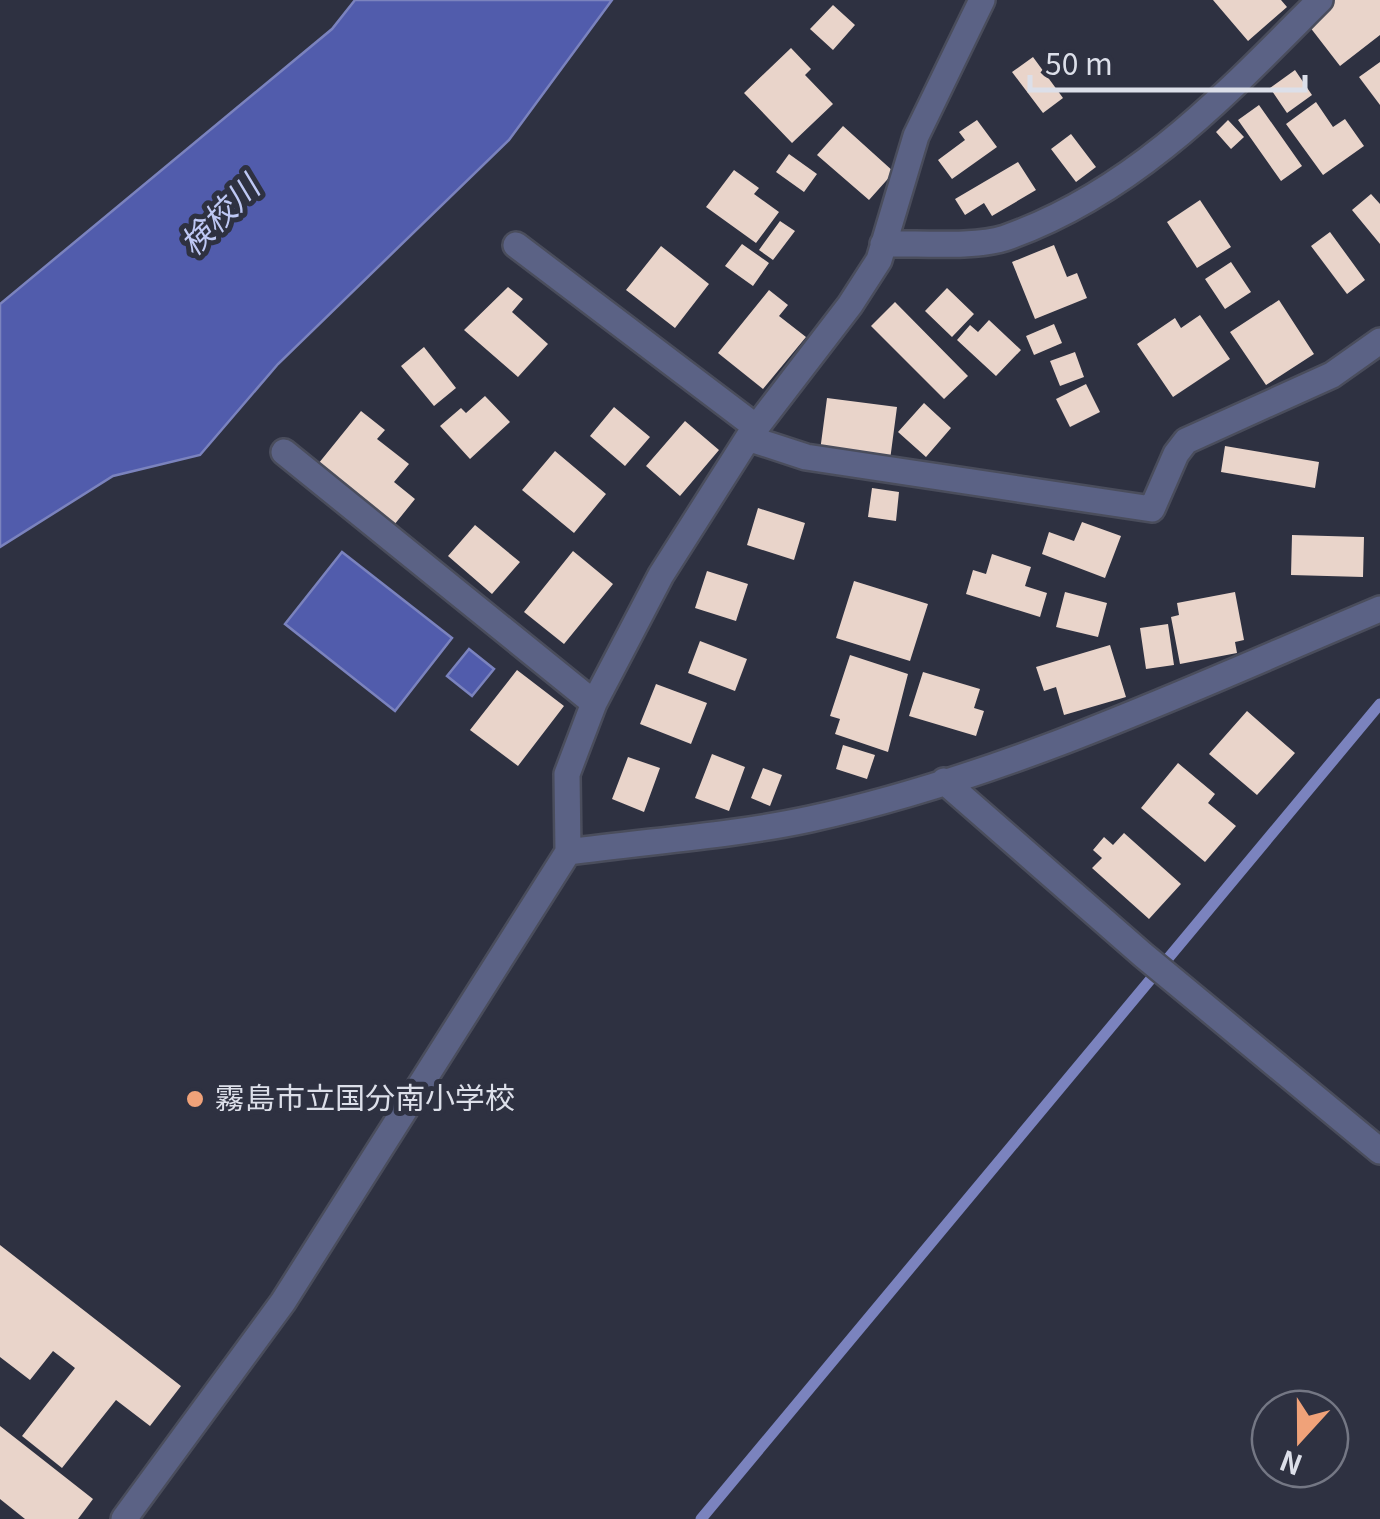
<svg xmlns="http://www.w3.org/2000/svg" width="1380" height="1519" viewBox="0 0 1380 1519" font-family="Georgia,'Noto Sans JP',serif">
	<rect width="100%" height="100%" fill="#2e3141"/>
	<!-- water -->
	<path fill="#515cac" stroke="#7b83be" stroke-width="2.5" d="M 355,0 L 612,0 L 509,140 L 278,364 L 200,455 L 113,476 L 0,547 L 0,304 L 332,29 Z
		M 342,552 L 452,638 L 395,711 L 285,624 Z
		M 469,649 L 494,669 L 472,696 L 447,676 Z"/>
	<g fill="none" stroke-linecap="round" stroke-linejoin="round">
		<!-- stream -->
		<path stroke="#7b83be" stroke-width="11" d="M 701,1519 L 1380,704"/>
	</g>
	<!-- building -->
	<path fill="#e9d4ca" d="M 1213,0 L 1281,0 L 1287,7 L 1248,41 Z
		M 1334,0 L 1380,0 L 1380,35 L 1340,66 L 1306,22 Z
		M 833,5 L 855,25 L 833,50 L 810,29 Z
		M 791,48 L 811,69 L 805,75 L 833,104 L 792,143 L 744,93 Z
		M 1033,57 L 1063,98 L 1043,113 L 1012,72 Z
		M 1380,62 L 1380,105 L 1359,77 Z
		M 1295,70 L 1312,95 L 1287,113 L 1270,88 Z
		M 1316,102 L 1333,127 L 1345,119 L 1364,146 L 1323,175 L 1286,124 Z
		M 1259,105 L 1302,166 L 1281,181 L 1238,120 Z
		M 977,120 L 997,147 L 952,179 L 938,160 L 965,140 L 959,132 Z
		M 1228,120 L 1244,137 L 1231,149 L 1216,132 Z
		M 843,126 L 894,172 L 869,200 L 817,155 Z
		M 1071,134 L 1096,167 L 1076,182 L 1051,149 Z
		M 789,154 L 817,174 L 804,192 L 776,172 Z
		M 1018,162 L 1036,190 L 992,216 L 984,203 L 965,215 L 955,199 Z
		M 734,170 L 759,188 L 754,194 L 779,212 L 756,243 L 706,207 Z
		M 1371,194 L 1380,204 L 1380,244 L 1352,210 Z
		M 1200,200 L 1231,247 L 1197,268 L 1167,222 Z
		M 780,221 L 795,231 L 773,260 L 759,250 Z
		M 1330,232 L 1365,280 L 1347,294 L 1311,246 Z
		M 742,244 L 769,263 L 753,286 L 725,266 Z
		M 1054,245 L 1067,277 L 1077,273 L 1087,298 L 1035,319 L 1012,262 Z
		M 661,246 L 709,284 L 675,328 L 626,290 Z
		M 1231,262 L 1251,292 L 1225,309 L 1205,279 Z
		M 508,287 L 523,299 L 512,312 L 548,344 L 518,377 L 464,330 Z
		M 947,288 L 974,314 L 952,337 L 925,311 Z
		M 769,290 L 788,305 L 779,316 L 806,337 L 763,389 L 718,353 Z
		M 1279,300 L 1314,354 L 1266,385 L 1230,332 Z
		M 895,302 L 968,376 L 944,399 L 871,326 Z
		M 1200,315 L 1230,359 L 1173,397 L 1137,344 L 1175,318 L 1181,328 Z
		M 989,320 L 1021,350 L 996,376 L 957,340 L 970,325 L 978,332 Z
		M 1054,324 L 1062,343 L 1034,355 L 1026,336 Z
		M 424,347 L 456,388 L 434,406 L 401,366 Z
		M 1075,352 L 1084,377 L 1060,386 L 1050,361 Z
		M 1086,384 L 1100,412 L 1070,427 L 1056,399 Z
		M 485,396 L 510,422 L 470,459 L 440,426 L 461,408 L 466,413 Z
		M 827,398 L 897,407 L 890,460 L 820,451 Z
		M 924,403 L 951,428 L 926,457 L 898,432 Z
		M 614,407 L 650,437 L 625,466 L 590,436 Z
		M 361,411 L 385,430 L 377,439 L 409,464 L 394,482 L 415,499 L 390,530 L 314,469 Z
		M 685,421 L 719,450 L 680,496 L 646,466 Z
		M 1225,446 L 1319,462 L 1315,488 L 1221,472 Z
		M 555,451 L 606,494 L 574,533 L 522,490 Z
		M 872,488 L 899,492 L 896,521 L 868,517 Z
		M 758,508 L 805,523 L 794,560 L 747,545 Z
		M 1082,522 L 1121,536 L 1105,578 L 1042,554 L 1049,532 L 1074,541 Z
		M 475,525 L 520,562 L 492,594 L 448,556 Z
		M 1292,535 L 1364,537 L 1363,577 L 1291,575 Z
		M 573,551 L 613,584 L 564,644 L 524,612 Z
		M 992,554 L 1031,567 L 1025,586 L 1047,593 L 1040,617 L 966,594 L 973,570 L 986,574 Z
		M 707,571 L 748,584 L 736,621 L 695,608 Z
		M 854,581 L 928,604 L 910,661 L 836,638 Z
		M 1065,592 L 1107,603 L 1098,637 L 1056,627 Z
		M 1235,592 L 1244,640 L 1235,642 L 1237,653 L 1180,664 L 1171,617 L 1179,615 L 1177,603 Z
		M 1168,624 L 1174,665 L 1146,669 L 1140,628 Z
		M 700,641 L 747,659 L 735,691 L 688,673 Z
		M 1110,645 L 1126,697 L 1064,715 L 1056,687 L 1044,691 L 1036,667 Z
		M 850,655 L 908,674 L 888,752 L 835,734 L 840,719 L 830,716 Z
		M 517,670 L 564,706 L 518,766 L 470,730 Z
		M 923,672 L 980,689 L 974,708 L 984,711 L 976,736 L 909,716 Z
		M 656,684 L 707,703 L 691,744 L 640,724 Z
		M 1247,711 L 1295,753 L 1257,795 L 1209,754 Z
		M 843,745 L 875,755 L 867,779 L 836,769 Z
		M 712,754 L 745,767 L 729,811 L 695,798 Z
		M 628,757 L 660,768 L 644,812 L 612,799 Z
		M 1178,763 L 1215,794 L 1208,803 L 1236,826 L 1205,862 L 1141,808 Z
		M 763,768 L 782,775 L 770,806 L 751,798 Z
		M 1124,833 L 1181,884 L 1149,919 L 1092,868 L 1102,858 L 1093,850 L 1104,837 L 1113,845 Z
		M 0,1245 L 181,1386 L 150,1426 L 116,1400 L 62,1468 L 22,1436 L 75,1368 L 53,1351 L 30,1380 L 0,1357 Z
		M 0,1426 L 93,1499 L 78,1519 L 25,1519 L 0,1499 Z"/>
	<g fill="none" stroke-linecap="round" stroke-linejoin="round">
		<defs>
			<path id="minor" d="M 883,244 C 917,243 975,248 1005,238 C 1134,193 1226,94 1320,0
				M 516,245 L 756,427
				M 748,438 L 806,457 L 1152,509 L 1176,454 L 1186,441 L 1332,375 L 1380,341
				M 284,452 L 594,703
				M 944,781 L 1143,955 L 1380,1151
				M 568,852 C 648,841 731,836 810,819 C 1008,776 1194,687 1380,609
				M 124,1519 L 283,1302 L 568,852 L 567,774 L 594,703 L 661,575 L 748,438 L 850,305 L 879,260 L 916,136 L 982,0"/>
		</defs>
		<!-- minor casing -->
		<use href="#minor" stroke="#4a4d5c" stroke-width="30"/>
		<!-- minor -->
		<use href="#minor" stroke="#5b6285" stroke-width="25"/>
	</g>
	<!-- markers -->
	<circle fill="#f0a279" stroke="#2e3141" stroke-width="4" cx="195" cy="1099" r="10"/>
	<g text-anchor="middle" stroke-width="10" stroke-linejoin="round" paint-order="stroke">
		<!-- poi labels -->
		<g font-size="30" fill="#dcdfe9" stroke="#2e3141" text-anchor="start">
			<text x="215" y="1109">霧島市立国分南小学校</text>
		</g>
		<!-- water labels -->
		<g font-size="32" font-style="italic" fill="#bec8f4" stroke="#2e3141">
			<text transform="translate(220 216) rotate(-45)" y="11">検校川</text>
		</g>
	</g>
	<!-- north arrow -->
	<g transform="translate(1300 1439) rotate(201)"><circle r="48" fill="#2e3141" stroke="#747784" stroke-width="2.5"/>
	<path d="M0-8L18 38L0 25L-18 38Z" fill="#f0a279"/>
	<text y="-15" font-size="28" font-weight="bold" text-anchor="middle" fill="#dcdfe9">N</text>
	</g>
	<!-- scale -->
	<path d="M1030 75v15h275v-15" fill="none" stroke="#dcdfe9" stroke-width="5"/>
	<text x="1045" y="75" font-size="30" fill="#dcdfe9" stroke="#2e3141" stroke-width="8" paint-order="stroke">50 m</text>
</svg>
